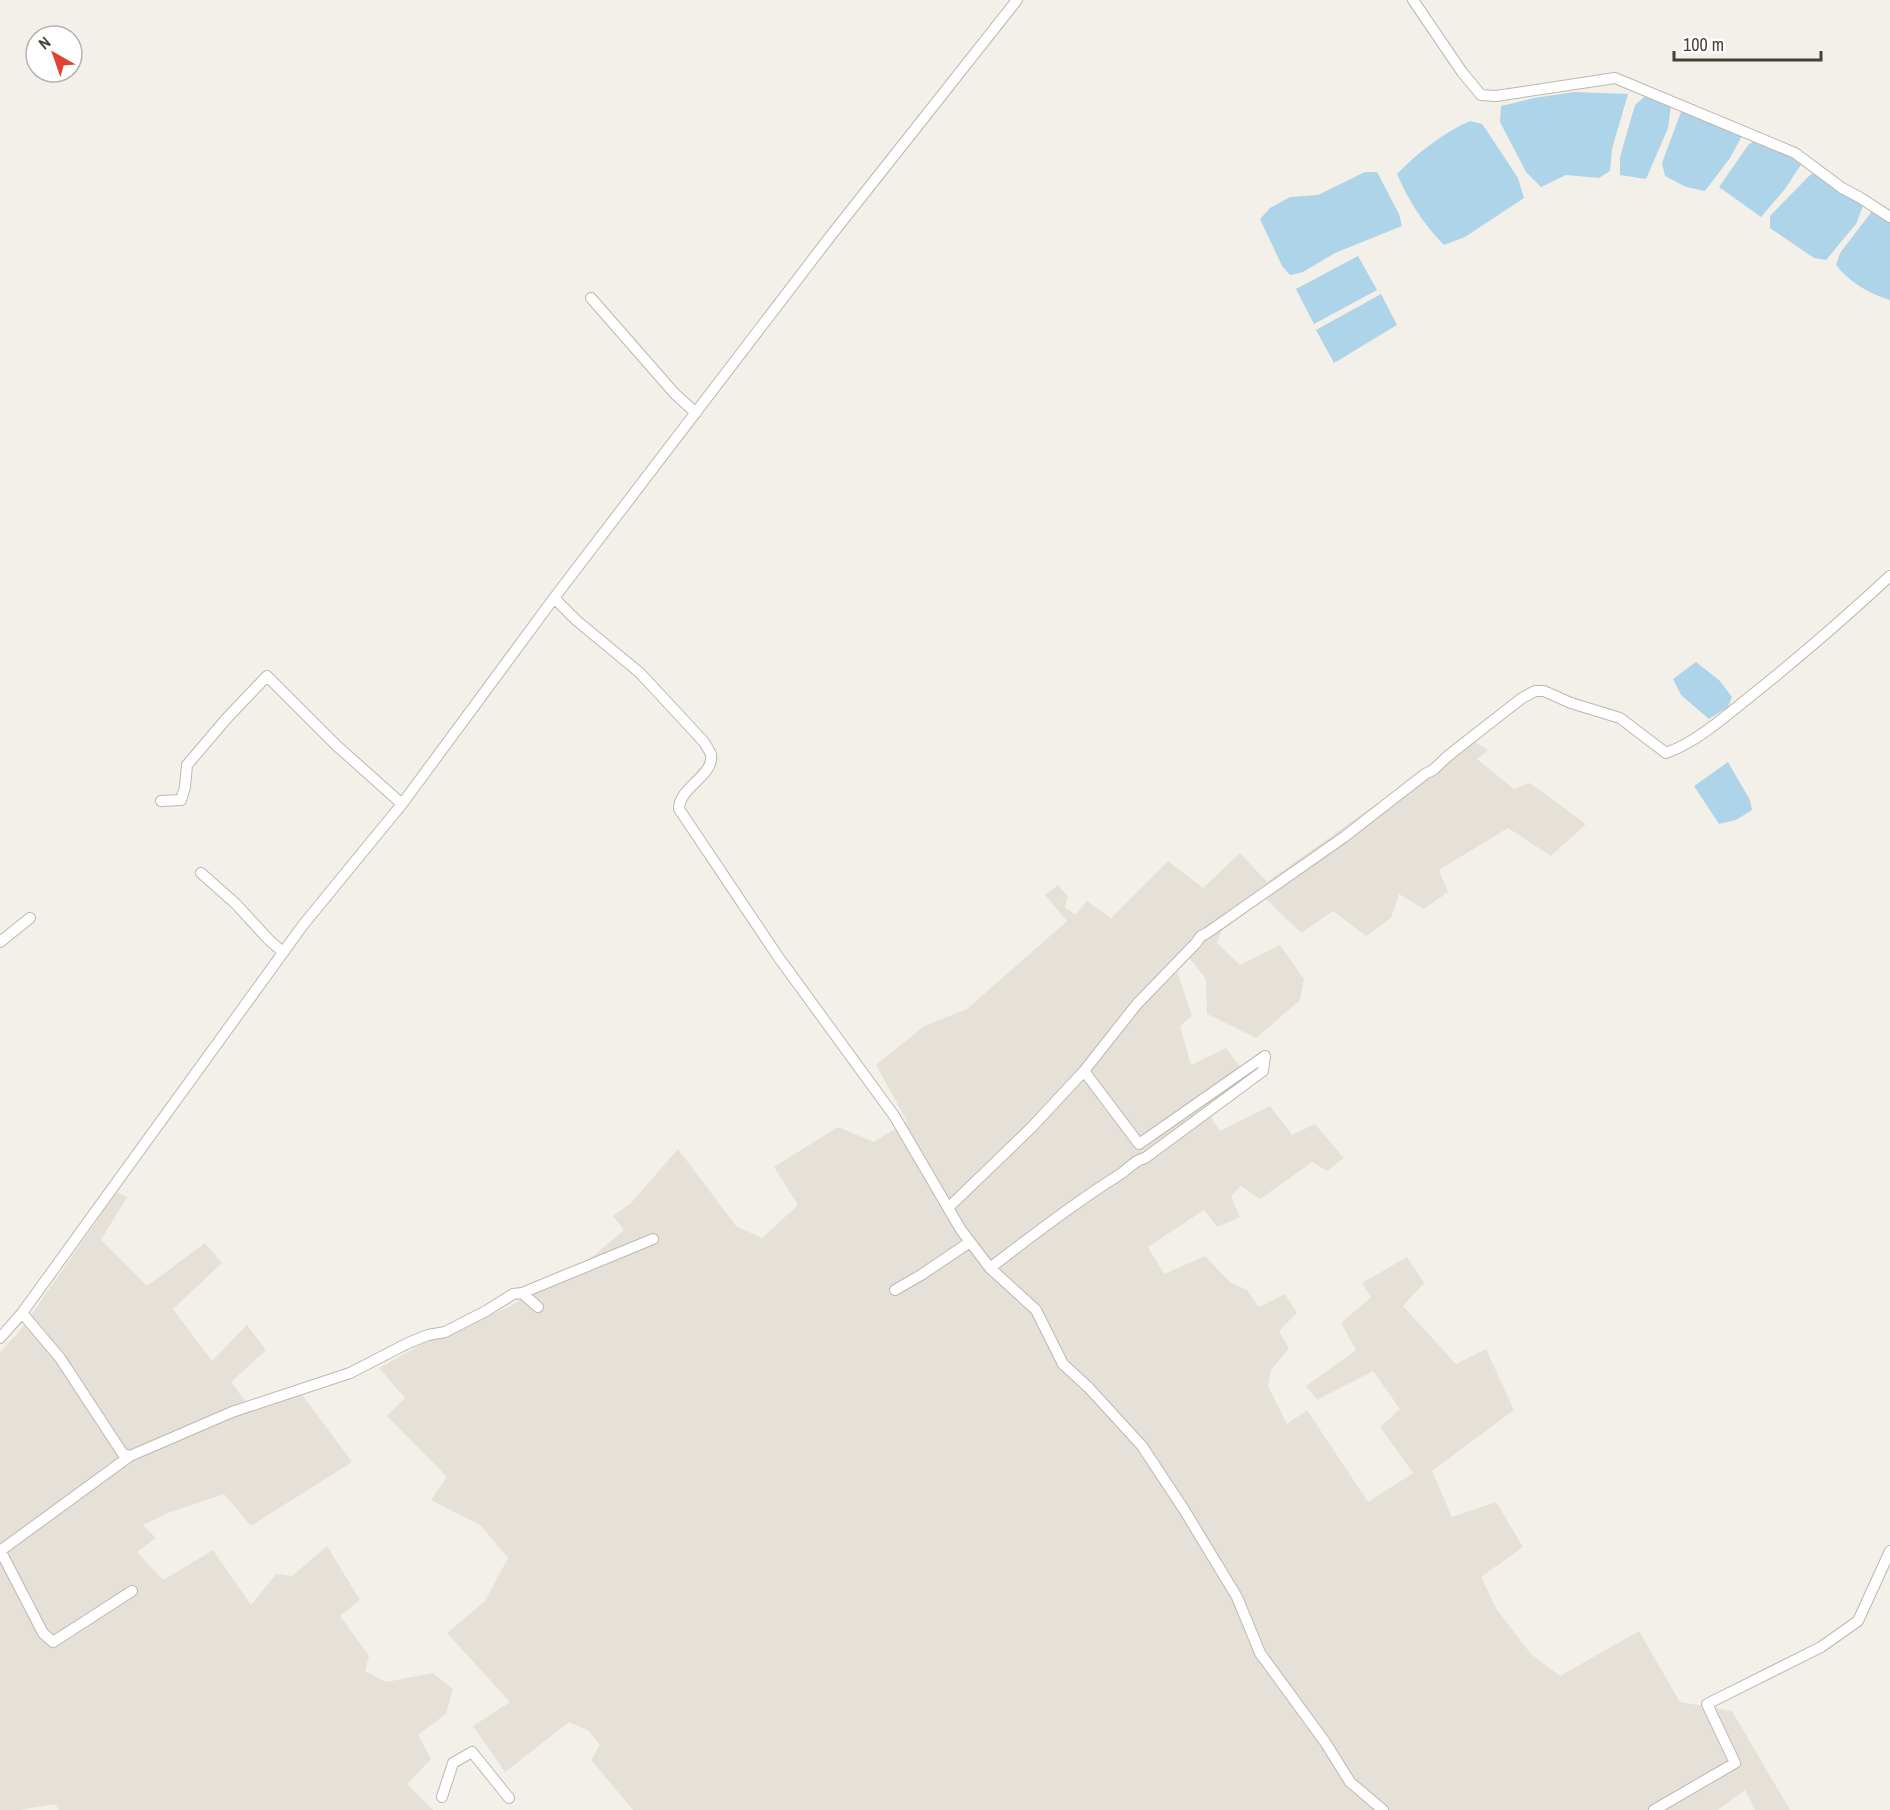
<svg xmlns="http://www.w3.org/2000/svg" width="1890" height="1810" viewBox="0 0 1890 1810" font-family="'Archivo Narrow',sans-serif">
	<rect width="100%" height="100%" fill="#f3f0ea"/>
	<!-- residential -->
	<path fill="#e6e1d8" d="M 1469,738 L 1488,750 L 1477,759 L 1514,789 L 1530,783 L 1586,824 L 1551,856 L 1508,828 L 1439,870 L 1448,892 L 1424,909 L 1399,894 L 1391,918 L 1366,936 L 1333,911 L 1301,933 L 1263,896 L 1224,924 L 1217,943 L 1240,965 L 1280,945 L 1304,979 L 1300,1000 L 1256,1038 L 1207,1014 L 1206,979 L 1187,955 L 1176,968 L 1192,1016 L 1180,1026 L 1191,1065 L 1226,1048 L 1249,1078 L 1211,1118 L 1220,1131 L 1270,1106 L 1292,1135 L 1315,1124 L 1344,1158 L 1327,1171 L 1312,1162 L 1260,1199 L 1241,1186 L 1231,1196 L 1240,1217 L 1217,1227 L 1204,1210 L 1148,1247 L 1164,1274 L 1205,1256 L 1230,1282 L 1247,1290 L 1259,1307 L 1285,1294 L 1297,1313 L 1279,1331 L 1289,1348 L 1271,1370 L 1268,1386 L 1287,1424 L 1307,1410 L 1368,1502 L 1413,1473 L 1380,1427 L 1400,1409 L 1373,1371 L 1317,1400 L 1306,1386 L 1356,1350 L 1341,1323 L 1371,1297 L 1362,1283 L 1407,1257 L 1424,1283 L 1403,1306 L 1456,1364 L 1486,1349 L 1514,1410 L 1432,1471 L 1452,1517 L 1496,1502 L 1523,1547 L 1481,1577 L 1497,1610 L 1531,1654 L 1560,1676 L 1639,1631 L 1680,1702 L 1732,1711 L 1790,1810 L 1755,1810 L 1745,1790 L 1718,1810 L 633,1810 L 591,1760 L 600,1745 L 589,1731 L 569,1722 L 505,1772 L 473,1726 L 510,1702 L 447,1633 L 485,1601 L 508,1558 L 480,1525 L 431,1500 L 447,1477 L 387,1416 L 405,1398 L 379,1368 L 429,1340 L 507,1308 L 592,1257 L 624,1230 L 613,1216 L 631,1203 L 678,1149 L 736,1226 L 762,1238 L 798,1205 L 774,1167 L 838,1127 L 874,1142 L 907,1121 L 876,1065 L 924,1026 L 967,1009 L 1067,921 L 1045,895 L 1058,885 L 1068,897 L 1065,907 L 1075,915 L 1087,901 L 1111,918 L 1168,861 L 1203,888 L 1240,853 L 1267,882 Z
		M 117,1192 L 127,1197 L 101,1240 L 147,1286 L 205,1243 L 222,1263 L 173,1309 L 212,1361 L 247,1325 L 266,1350 L 231,1382 L 246,1402 L 295,1385 L 352,1462 L 251,1526 L 224,1494 L 168,1513 L 143,1525 L 156,1538 L 137,1552 L 163,1580 L 213,1550 L 251,1605 L 276,1574 L 292,1576 L 327,1546 L 360,1600 L 340,1616 L 369,1656 L 365,1671 L 386,1682 L 433,1673 L 453,1689 L 446,1714 L 418,1735 L 431,1759 L 407,1784 L 433,1810 L 59,1810 L 55,1804 L 18,1810 L 0,1810 L 0,1352 L 19,1332 Z"/>
	<!-- water -->
	<path fill="#add4e9" d="M 1574,92 L 1628,94 L 1612,149 L 1610,171 L 1599,178 L 1566,175 L 1541,187 L 1526,172 L 1500,122 L 1501,106 L 1534,98 Z
		M 1644,97 L 1663,99 L 1671,105 L 1668,128 L 1646,179 L 1620,175 L 1620,157 L 1635,105 Z
		M 1684,104 L 1744,132 L 1730,158 L 1705,191 L 1686,187 L 1665,176 L 1662,163 Z
		M 1470,121 L 1482,124 L 1487,131 L 1518,178 L 1524,198 L 1465,237 L 1444,245 C 1424,225 1408,200 1397,174 C 1419,152 1441,134 1470,121 Z
		M 1763,137 L 1804,160 L 1785,189 L 1761,217 L 1719,187 L 1749,144 Z
		M 1823,169 L 1865,201 L 1856,224 L 1826,260 L 1814,258 L 1770,228 L 1770,216 L 1810,175 Z
		M 1365,172 L 1377,172 L 1399,214 L 1402,226 L 1335,253 L 1303,272 L 1290,275 L 1282,266 L 1260,219 L 1270,208 L 1290,197 L 1318,195 Z
		M 1889,209 L 1890,211 L 1890,300 C 1870,294 1849,282 1836,265 L 1840,253 L 1873,210 Z
		M 1358,256 L 1377,290 L 1314,324 L 1296,289 Z
		M 1381,294 L 1397,325 L 1334,363 L 1316,330 Z
		M 1696,662 L 1719,680 L 1732,697 L 1728,707 L 1709,719 L 1681,695 L 1673,679 Z
		M 1728,762 L 1750,800 L 1752,810 L 1736,820 L 1719,824 L 1694,786 Z"/>
	<g fill="none" stroke-linecap="round" stroke-linejoin="round">
		<defs>
			<path id="minor" d="M 1413,0 L 1462,72 L 1481,95 L 1496,96 L 1615,78 L 1795,153 L 1842,188 L 1859,197 L 1890,217
				M 591,298 L 675,394 L 696,413
				M 554,598 L 576,620 L 640,673 L 704,742 C 706,746 710,751 711,755 C 714,776 679,787 679,809 L 779,958 L 895,1117 L 961,1230 L 990,1268 L 1036,1310 L 1063,1364 L 1089,1388 L 1142,1446 L 1183,1508 L 1237,1597 L 1260,1653 L 1325,1742 L 1350,1782 L 1383,1810
				M 161,801 L 181,800 L 185,787 L 187,765 L 227,718 L 267,676 L 336,745 L 402,804
				M 201,873 L 236,904 L 269,940 L 283,952
				M 0,942 L 30,918
				M 1084,1071 L 1139,1144 L 1265,1056
				M 948,1208 L 1031,1128 L 1084,1071 L 1137,1004 L 1196,943 L 1201,936 L 1207,933 L 1344,837 L 1425,774 L 1433,770 L 1449,755 L 1522,698 L 1535,691 L 1544,691 L 1571,703 L 1620,718 L 1666,753 C 1699,741 1729,713 1757,691 C 1803,654 1847,616 1890,576
				M 990,1268 C 1033,1235 1076,1202 1122,1173 C 1130,1167 1135,1160 1145,1158 L 1263,1071 L 1265,1056
				M 895,1290 L 921,1275 L 970,1242
				M 522,1293 L 653,1239
				M 22,1313 L 60,1358 L 123,1454 L 130,1456 L 232,1412 L 350,1373 L 408,1343 L 428,1335 L 445,1332 L 486,1311 L 513,1294 L 522,1293 L 538,1307
				M 0,1338 L 22,1313 L 303,925 L 402,804 L 554,598 L 829,238 L 1017,0
				M 0,1550 L 43,1633 L 53,1642 L 132,1591
				M 0,1551 L 130,1456
				M 442,1797 L 453,1763 L 472,1752 L 509,1798
				M 1654,1810 L 1735,1763 L 1707,1704 L 1821,1647 L 1858,1621 L 1890,1551"/>
		</defs>
		<!-- minor casing -->
		<use href="#minor" stroke="#bdb7ad" stroke-width="12"/>
		<!-- minor -->
		<use href="#minor" stroke="#fff" stroke-width="10"/>
	</g>
	<!-- north arrow -->
	<g transform="translate(54 54) rotate(320)"><circle r="28" fill="#ffffff" stroke="#b5b3b0" stroke-width="1.5"/>
	<path d="M0-4.5L10 22L0 15L-10 22Z" fill="#e24232"/>
	<text y="-9" font-size="16" font-weight="bold" text-anchor="middle" fill="#464039">N</text>
	</g>
	<!-- scale -->
	<path d="M1674 51v9h147v-9" fill="none" stroke="#464039" stroke-width="3"/>
	<text x="1683" y="51" font-size="18" fill="#464039" stroke="#ffffff" stroke-width="4.5" paint-order="stroke">100 m</text>
</svg>
